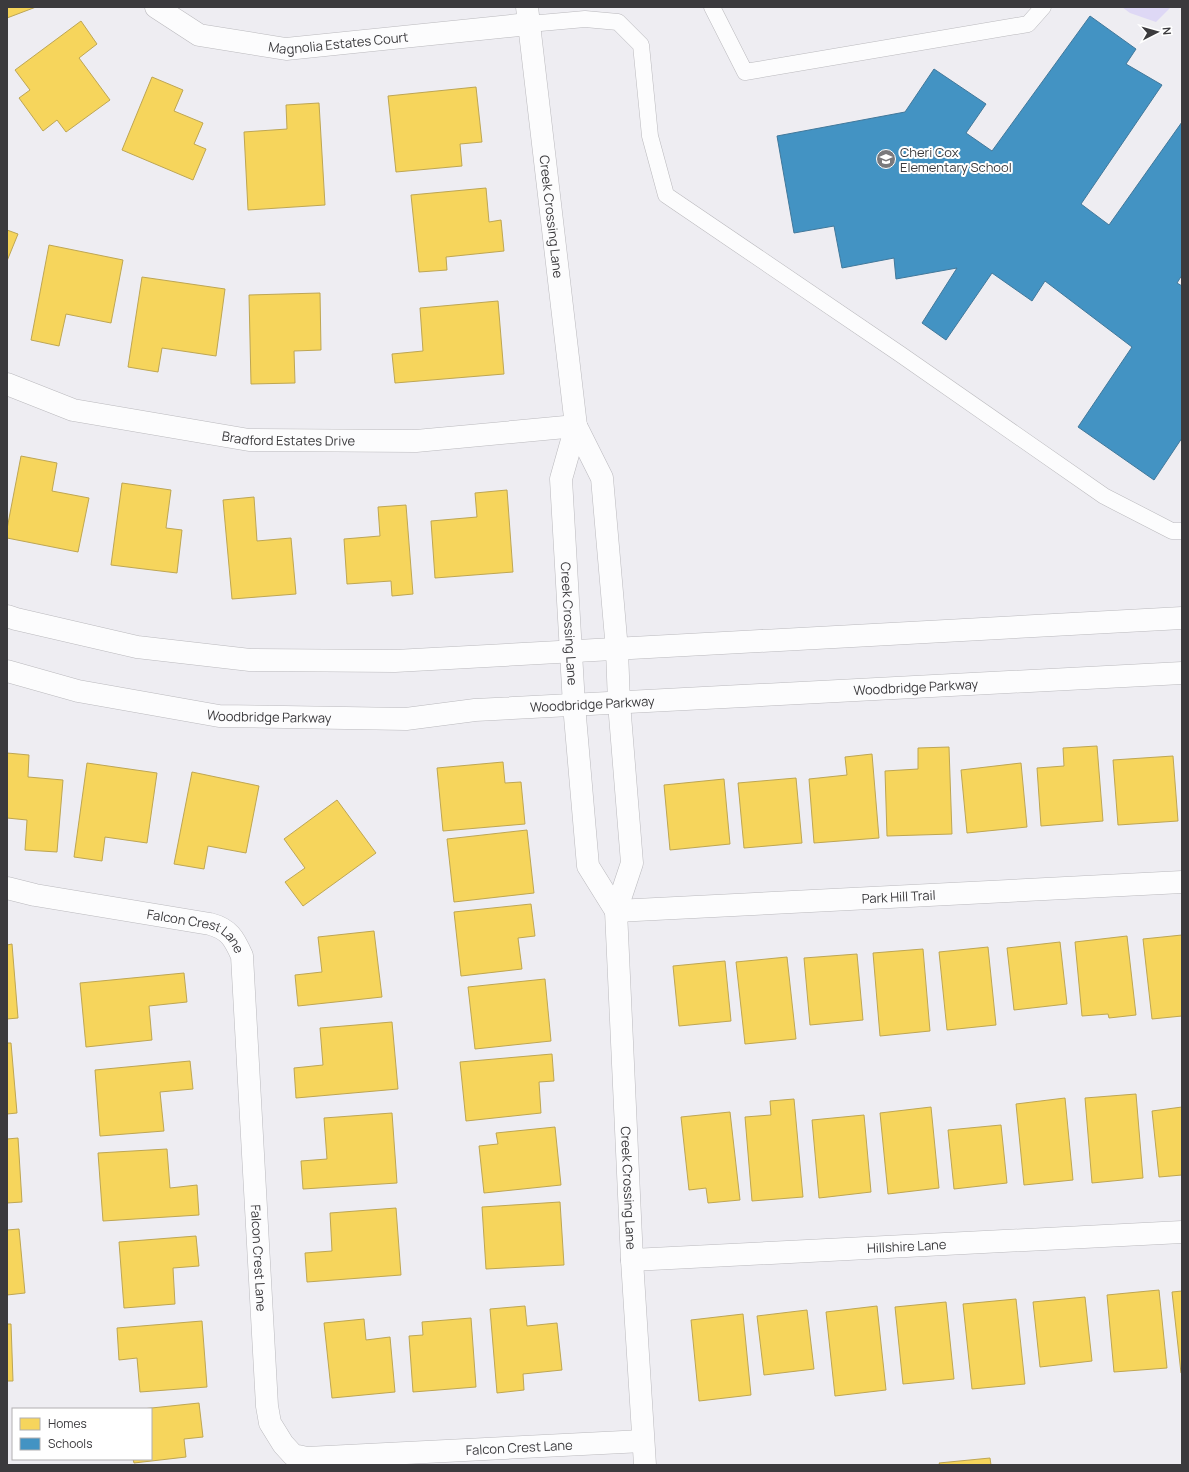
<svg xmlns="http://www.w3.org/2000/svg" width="1189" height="1472" viewBox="0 0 1189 1472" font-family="Manrope,sans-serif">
	<rect width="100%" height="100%" fill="#eeedf2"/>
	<!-- green -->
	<path fill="#ded8f5" d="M 1122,7 L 1171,7 L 1156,22 L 1130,13 Z"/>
	<!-- homes -->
	<path fill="#f6d55c" stroke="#bea653" d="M 7,7 L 36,7 L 7,18 Z
		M 81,21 L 97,44 L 79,58 L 110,100 L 66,132 L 57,120 L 43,131 L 19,98 L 30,90 L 15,70 Z
		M 152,77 L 183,90 L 174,111 L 203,123 L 194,144 L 206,149 L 193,180 L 122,150 Z
		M 476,87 L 482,142 L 460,144 L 462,166 L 396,172 L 388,96 Z
		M 319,103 L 325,205 L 248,210 L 244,132 L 287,129 L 286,105 Z
		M 486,188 L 489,222 L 501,220 L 504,251 L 446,257 L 447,270 L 419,272 L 411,195 Z
		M 7,230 L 18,234 L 7,261 Z
		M 49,245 L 123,260 L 111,323 L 66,314 L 59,346 L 31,340 Z
		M 142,277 L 225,289 L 216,356 L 162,348 L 158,372 L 128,367 Z
		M 320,293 L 321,350 L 294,351 L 295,383 L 251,384 L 249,295 Z
		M 498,301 L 504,374 L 395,383 L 392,354 L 423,351 L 420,308 Z
		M 21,456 L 57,463 L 52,491 L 89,498 L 78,552 L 7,538 L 7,529 Z
		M 122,483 L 171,490 L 166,528 L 182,530 L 177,573 L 111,565 Z
		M 507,490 L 513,572 L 435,578 L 431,521 L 477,517 L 475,493 Z
		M 254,497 L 257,541 L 291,538 L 296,594 L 232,599 L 223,500 Z
		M 406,505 L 413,594 L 392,596 L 391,581 L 347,584 L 344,539 L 380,536 L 378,507 Z
		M 1097,746 L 1103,821 L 1041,826 L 1037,768 L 1064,766 L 1063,748 Z
		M 949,747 L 952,834 L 887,836 L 885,771 L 918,769 L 918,748 Z
		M 7,753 L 29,755 L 28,777 L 63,780 L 57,852 L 25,850 L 27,820 L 7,818 Z
		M 872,754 L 879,838 L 814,843 L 809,779 L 847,775 L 845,757 Z
		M 1173,756 L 1178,821 L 1118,825 L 1113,760 Z
		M 503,762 L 505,783 L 521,782 L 525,824 L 443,831 L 437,768 Z
		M 87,763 L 157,773 L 147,843 L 105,837 L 102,861 L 74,857 Z
		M 1021,763 L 1027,827 L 967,833 L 961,770 Z
		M 192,772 L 259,786 L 246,853 L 208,846 L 204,869 L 174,864 Z
		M 796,778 L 802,843 L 744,848 L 738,783 Z
		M 724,779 L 730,844 L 670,850 L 664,785 Z
		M 337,800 L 376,853 L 303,906 L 285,882 L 305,868 L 284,839 Z
		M 527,830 L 534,893 L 454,902 L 447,839 Z
		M 531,904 L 535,936 L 518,938 L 522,969 L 461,976 L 454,912 Z
		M 374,931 L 382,997 L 298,1006 L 295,975 L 322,972 L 318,937 Z
		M 1182,935 L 1182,1016 L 1152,1019 L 1143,939 Z
		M 1127,936 L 1136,1015 L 1109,1018 L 1108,1014 L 1082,1016 L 1075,942 Z
		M 1060,942 L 1067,1004 L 1014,1010 L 1007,948 Z
		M 12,944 L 18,1018 L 7,1019 L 7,945 Z
		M 988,947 L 996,1025 L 947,1030 L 939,952 Z
		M 923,949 L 930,1031 L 880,1036 L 873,953 Z
		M 857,954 L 863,1020 L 810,1025 L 804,958 Z
		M 787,957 L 796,1039 L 745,1044 L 736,962 Z
		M 725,961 L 731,1021 L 679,1026 L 673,966 Z
		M 184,973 L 187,1002 L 149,1006 L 152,1040 L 86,1047 L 80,983 Z
		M 545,979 L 551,1041 L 475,1049 L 468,987 Z
		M 392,1022 L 398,1089 L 296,1098 L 294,1068 L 323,1065 L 320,1028 Z
		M 7,1043 L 11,1043 L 17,1113 L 7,1114 Z
		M 552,1054 L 554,1081 L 539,1082 L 541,1113 L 466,1121 L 460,1062 Z
		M 190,1061 L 193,1089 L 160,1092 L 164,1131 L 100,1136 L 95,1070 Z
		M 1136,1094 L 1143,1178 L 1092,1183 L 1085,1098 Z
		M 1065,1098 L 1073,1180 L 1024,1185 L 1016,1104 Z
		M 794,1099 L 803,1197 L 752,1201 L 745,1117 L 771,1115 L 770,1101 Z
		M 931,1107 L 939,1188 L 888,1194 L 880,1113 Z
		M 1182,1107 L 1182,1175 L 1159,1177 L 1152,1111 Z
		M 730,1112 L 740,1200 L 708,1203 L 706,1188 L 689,1190 L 681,1117 Z
		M 392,1113 L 397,1183 L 303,1189 L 301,1161 L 327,1159 L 324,1118 Z
		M 864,1115 L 871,1192 L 819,1198 L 812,1120 Z
		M 1001,1125 L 1007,1183 L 954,1189 L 948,1130 Z
		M 555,1127 L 561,1185 L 484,1193 L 479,1146 L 498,1144 L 496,1133 Z
		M 18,1138 L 22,1202 L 7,1203 L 7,1139 Z
		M 167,1149 L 170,1188 L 197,1185 L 199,1215 L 103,1221 L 98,1153 Z
		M 560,1202 L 564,1265 L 486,1269 L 482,1207 Z
		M 396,1208 L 401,1275 L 307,1282 L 305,1253 L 332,1251 L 330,1213 Z
		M 19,1229 L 25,1293 L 7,1295 L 7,1230 Z
		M 196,1236 L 199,1266 L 173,1268 L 175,1304 L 124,1308 L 119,1242 Z
		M 1159,1290 L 1167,1368 L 1114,1372 L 1107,1295 Z
		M 1182,1291 L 1182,1373 L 1181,1373 L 1172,1292 Z
		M 1085,1297 L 1092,1361 L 1040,1367 L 1033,1302 Z
		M 1016,1299 L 1025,1384 L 972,1389 L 963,1304 Z
		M 946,1302 L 954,1379 L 903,1384 L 895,1307 Z
		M 525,1306 L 527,1326 L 557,1323 L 562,1370 L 523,1374 L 524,1390 L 497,1393 L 490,1309 Z
		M 877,1306 L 886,1390 L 835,1396 L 826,1312 Z
		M 807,1310 L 814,1369 L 764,1375 L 757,1316 Z
		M 743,1314 L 751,1395 L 699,1401 L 691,1320 Z
		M 471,1318 L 476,1387 L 413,1392 L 409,1336 L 423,1335 L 422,1322 Z
		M 364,1319 L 366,1340 L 390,1337 L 395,1392 L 332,1398 L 324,1323 Z
		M 202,1321 L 207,1387 L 140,1392 L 137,1358 L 119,1360 L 117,1328 Z
		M 7,1324 L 11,1324 L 13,1381 L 7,1381 Z
		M 199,1403 L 203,1437 L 184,1439 L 186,1457 L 134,1463 L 133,1459 L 151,1459 L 151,1409 L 142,1409 Z
		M 990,1458 L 991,1465 L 940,1465 L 939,1463 Z"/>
	<!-- schools -->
	<path fill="#4393c3" stroke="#41789b" d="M 1090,16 L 1136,49 L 1126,64 L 1162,85 L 1081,204 L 1109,225 L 1182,122 L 1182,275 L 1177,283 L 1182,286 L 1182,438 L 1154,480 L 1078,427 L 1132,347 L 1045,281 L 1032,301 L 992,273 L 946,340 L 922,323 L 957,268 L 896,279 L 894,258 L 842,268 L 834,226 L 794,233 L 777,136 L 905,112 L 934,69 L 986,104 L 966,133 L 992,151 Z"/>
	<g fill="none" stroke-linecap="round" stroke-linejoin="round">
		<defs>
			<path id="lane" d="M 712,7 L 745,72 L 1028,24 L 1043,7
				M 529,24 L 585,19 L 618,22 L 641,45 L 650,136 L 666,195 L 900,354 L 1104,496 L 1172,531 L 1182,531"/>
			<g id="street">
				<path id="s1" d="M 156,7 L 199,35 L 286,49 L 529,24"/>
				<path id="s2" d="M 7,384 L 73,410 L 249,440 L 416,441 L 576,426"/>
				<path id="s3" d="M 7,888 L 35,895 L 210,924 C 229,929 234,938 242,956 L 267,1406 L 270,1423 L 283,1444 L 293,1455 L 307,1458 L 643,1441"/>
				<path id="s4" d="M 616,911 L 1182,882"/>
				<path id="s5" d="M 632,1260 L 1182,1232"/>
			</g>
			<g id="secondary">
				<path id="s6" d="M 527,7 L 576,426 L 602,478 L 617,650 L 619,703 L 632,863 L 616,911 L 632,1260 L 645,1465"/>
				<path id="s7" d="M 576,426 L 561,479 L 574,705 L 588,866 L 616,911"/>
				<path d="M 7,616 L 16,619 L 137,647 L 250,660 L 395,661 L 1182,618"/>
				<path id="s8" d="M 7,671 L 78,691 L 219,716 L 406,719 L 475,710 L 1182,673"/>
			</g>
		</defs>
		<!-- lane casing -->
		<use href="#lane" stroke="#bab9bd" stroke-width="17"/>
		<!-- street casing -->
		<use href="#street" stroke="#bab9bd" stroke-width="23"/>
		<!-- secondary casing -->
		<use href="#secondary" stroke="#bab9bd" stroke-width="23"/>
		<!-- lane -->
		<use href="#lane" stroke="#fcfcfd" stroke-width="16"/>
		<!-- street -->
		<use href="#street" stroke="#fcfcfd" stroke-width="22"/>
		<!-- secondary -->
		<use href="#secondary" stroke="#fcfcfd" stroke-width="22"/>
	</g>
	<!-- icons -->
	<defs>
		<symbol id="school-disc" viewBox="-11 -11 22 22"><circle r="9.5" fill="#7a797c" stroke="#fff"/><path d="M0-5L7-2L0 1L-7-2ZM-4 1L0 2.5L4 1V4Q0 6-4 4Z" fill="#fff"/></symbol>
	</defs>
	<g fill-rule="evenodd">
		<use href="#school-disc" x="875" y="148" width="22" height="22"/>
	</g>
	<g text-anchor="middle" stroke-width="4" stroke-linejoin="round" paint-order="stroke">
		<!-- street labels -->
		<g font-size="13" fill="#3b3a3d" stroke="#fff">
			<text dy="5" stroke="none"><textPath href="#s1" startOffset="192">Magnolia Estates Court</textPath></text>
			<text dy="5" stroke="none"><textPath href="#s6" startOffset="211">Creek Crossing Lane</textPath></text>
			<text dy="5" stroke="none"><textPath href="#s2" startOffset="289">Bradford Estates Drive</textPath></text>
			<text dy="5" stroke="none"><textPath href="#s7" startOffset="200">Creek Crossing Lane</textPath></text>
			<text dy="5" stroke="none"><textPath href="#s8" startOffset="915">Woodbridge Parkway</textPath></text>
			<text dy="5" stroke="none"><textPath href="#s8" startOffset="591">Woodbridge Parkway</textPath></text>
			<text dy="5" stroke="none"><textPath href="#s8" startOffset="267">Woodbridge Parkway</textPath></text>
			<text dy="5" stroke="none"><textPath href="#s4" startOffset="283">Park Hill Trail</textPath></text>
			<text dy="5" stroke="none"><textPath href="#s3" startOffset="196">Falcon Crest Lane</textPath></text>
			<text dy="5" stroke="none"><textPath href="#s6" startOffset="1194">Creek Crossing Lane</textPath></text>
			<text dy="5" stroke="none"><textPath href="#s5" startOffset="275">Hillshire Lane</textPath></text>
			<text dy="5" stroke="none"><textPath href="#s3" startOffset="556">Falcon Crest Lane</textPath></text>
			<text dy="5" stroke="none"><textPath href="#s3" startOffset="988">Falcon Crest Lane</textPath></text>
		</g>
		<!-- poi labels -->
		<g font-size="13" fill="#3b3a3d" stroke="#fff" text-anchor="start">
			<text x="900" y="157">Cheri Cox<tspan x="900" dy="15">Elementary School</tspan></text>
		</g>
	</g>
	<!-- border -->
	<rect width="1189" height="1472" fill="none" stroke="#3b3a3d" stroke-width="16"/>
	<!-- legend -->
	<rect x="12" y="1408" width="140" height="52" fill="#ffffff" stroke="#b1b0b1"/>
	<rect x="20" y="1418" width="20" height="12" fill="#f6d55c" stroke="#b1b0b1"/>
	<text x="48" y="1428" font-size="12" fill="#3b3a3d">Homes</text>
	<rect x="20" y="1438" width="20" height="12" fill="#4393c3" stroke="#b1b0b1"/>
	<text x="48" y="1448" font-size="12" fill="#3b3a3d">Schools</text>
	<!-- north arrow -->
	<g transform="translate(1157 32) rotate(84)" stroke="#ffffff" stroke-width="3" paint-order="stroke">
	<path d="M0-3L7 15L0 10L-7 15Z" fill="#3b3a3d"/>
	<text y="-6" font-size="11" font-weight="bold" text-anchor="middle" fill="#3b3a3d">N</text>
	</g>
</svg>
